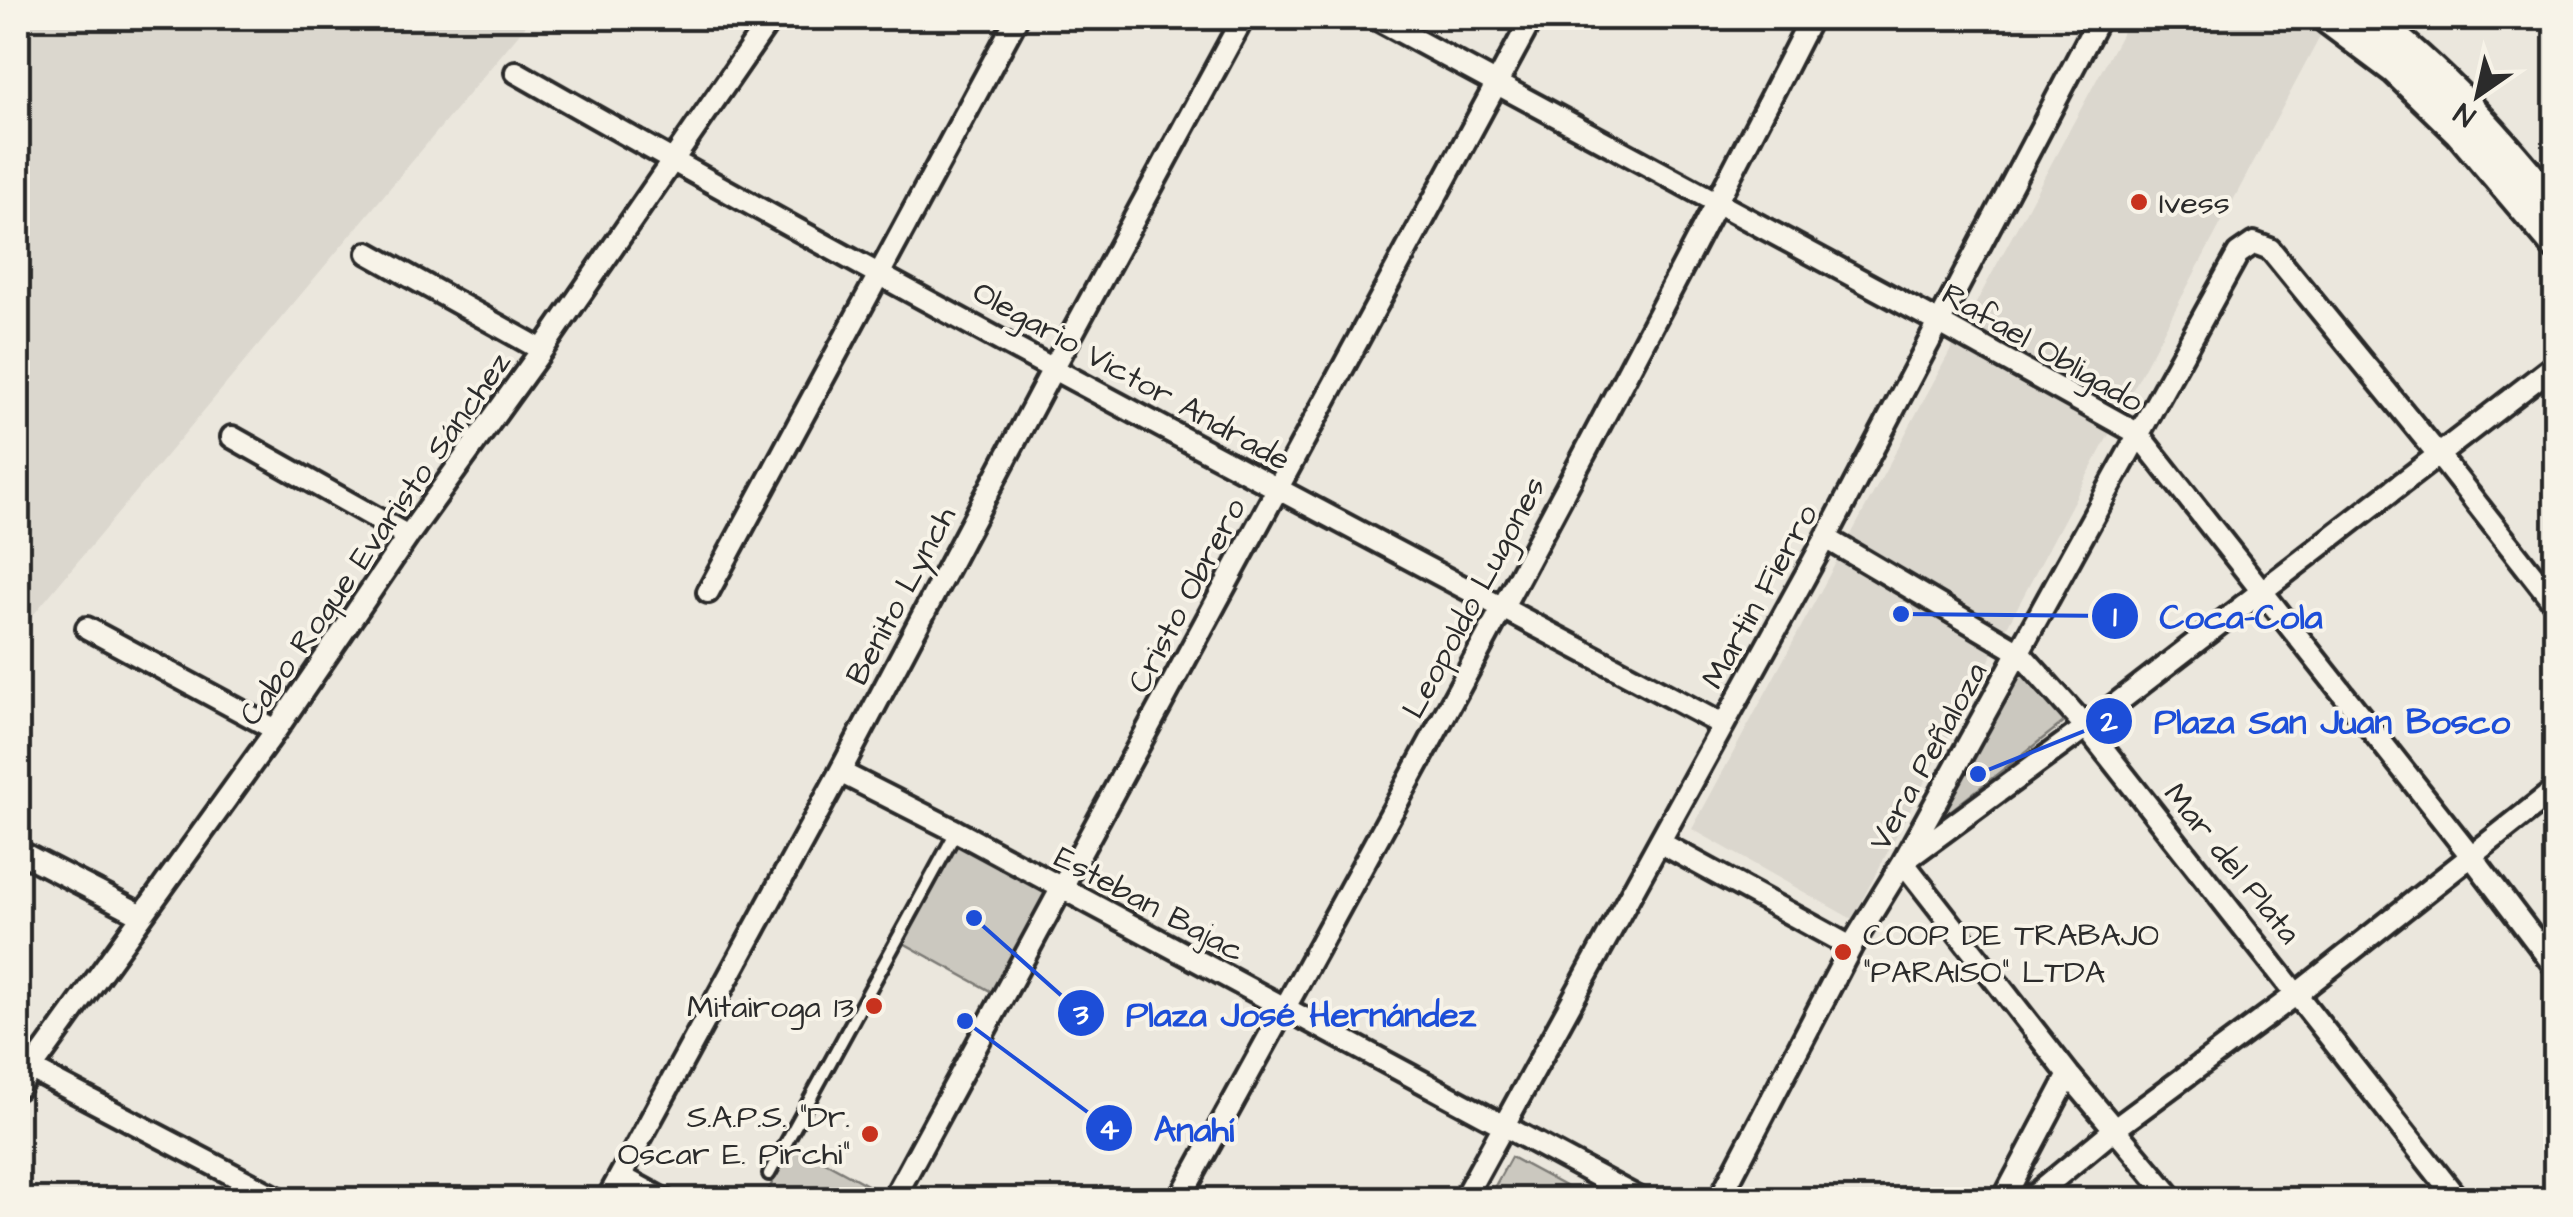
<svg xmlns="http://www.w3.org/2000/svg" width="2573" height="1217" viewBox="0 0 2573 1217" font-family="'Architects Daughter',sans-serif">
	<rect width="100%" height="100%" fill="#ebe7dd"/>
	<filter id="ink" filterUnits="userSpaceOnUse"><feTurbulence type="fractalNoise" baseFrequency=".01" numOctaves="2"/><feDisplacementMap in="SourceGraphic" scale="20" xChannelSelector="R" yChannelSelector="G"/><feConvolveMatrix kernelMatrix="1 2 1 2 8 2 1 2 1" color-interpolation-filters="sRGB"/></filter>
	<g filter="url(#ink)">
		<!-- built -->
		<path fill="#dbd7ce" d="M 18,18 L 532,18 L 18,633 Z
			M 2130,18 L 2301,18 L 2323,31 L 1852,919 L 1692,829 Z"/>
		<!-- green -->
		<path fill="#cbc8bf" stroke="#7b7a75" stroke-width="2.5" d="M 2020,668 L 2069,718 L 1926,830 Z
			M 953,842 L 1049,895 L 994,993 L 900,941 Z
			M 792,1144 L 871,1187 L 864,1199 L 764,1199 Z
			M 1511,1157 L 1589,1199 L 1488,1199 Z"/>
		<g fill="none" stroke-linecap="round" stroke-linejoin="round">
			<defs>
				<path id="service" d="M 769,1174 L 956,832"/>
				<path id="minor" d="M 1375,18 L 1940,323 L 2137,433 L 2472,857 L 2556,968
					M 516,72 C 913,299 1319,510 1723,725
					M 368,253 L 542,350
					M 232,437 L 408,536
					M 1826,538 L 2019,652 L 2086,727 L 2458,1200
					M 708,592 L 1017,18
					M 87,628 L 276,730
					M 840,772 L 956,831 L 1642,1200
					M 1661,843 L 1851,947
					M 18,851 L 142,915
					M 18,1062 L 281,1200
					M 18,1088 L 276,730 L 408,536 L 542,350 L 771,18
					M 620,1176 L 664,1200
					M 607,1200 L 840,772 L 1054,367 L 1243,18
					M 893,1200 L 1532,18
					M 1179,1200 C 1395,809 1609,416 1811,18
					M 1463,1200 L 1826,538 L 2099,18
					M 1719,1200 L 1851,947 L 1903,862 L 2238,254 L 2254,243 L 2270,249 L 2437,453 L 2556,605
					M 2003,1200 L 2069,1075
					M 2029,1200 L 2116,1128 L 2298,993 L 2556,789
					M 2174,1200 L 2069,1075 L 1903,862 L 2086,727 L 2556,364"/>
				<path id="primary" d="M 2328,18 L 2396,69 L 2460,131 L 2556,244
					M 2368,18 C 2440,72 2499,139 2556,209"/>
			</defs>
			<!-- service casing -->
			<use href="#service" stroke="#2b2b2b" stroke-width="18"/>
			<!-- minor casing -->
			<use href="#minor" stroke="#2b2b2b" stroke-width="28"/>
			<!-- primary casing -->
			<use href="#primary" stroke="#2b2b2b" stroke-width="38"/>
			<!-- service -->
			<use href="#service" stroke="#f7f3e8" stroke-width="10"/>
			<!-- minor -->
			<use href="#minor" stroke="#f7f3e8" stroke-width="20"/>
			<!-- primary -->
			<use href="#primary" stroke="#f7f3e8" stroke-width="30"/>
		</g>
	</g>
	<!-- markers -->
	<g fill="#c8321e" stroke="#f7f3e8" stroke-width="4">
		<circle cx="2139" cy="202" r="10"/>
		<circle cx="1843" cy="952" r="10"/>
		<circle cx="874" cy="1006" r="10"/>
		<circle cx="870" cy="1134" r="10"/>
	</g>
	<g text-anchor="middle" stroke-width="8" stroke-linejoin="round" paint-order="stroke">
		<!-- poi labels -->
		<g font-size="32" fill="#2b2b2b" stroke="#f7f3e8" text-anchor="start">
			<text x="2159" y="213">Ivess</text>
			<text x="1863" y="945">COOP DE TRABAJO<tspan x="1863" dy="37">"PARAISO" LTDA</tspan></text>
			<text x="854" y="1017" text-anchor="end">Mitairoga 13</text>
			<text x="850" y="1127" text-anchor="end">S.A.P.S. "Dr.<tspan x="850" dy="37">Oscar E. Pirchi"</tspan></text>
		</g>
		<!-- street labels -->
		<g font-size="32" fill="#2b2b2b" stroke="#f7f3e8">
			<text transform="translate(2043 347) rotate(30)" y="11">Rafael Obligado</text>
			<text transform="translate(1132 375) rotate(29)" y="11">Olegario Victor Andrade</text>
			<text transform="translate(374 538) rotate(-55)" y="11">Cabo Roque Evaristo Sánchez</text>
			<text transform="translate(900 595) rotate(-62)" y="11">Benito Lynch</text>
			<text transform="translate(1186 595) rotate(-62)" y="11">Cristo Obrero</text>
			<text transform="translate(1759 596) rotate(-61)" y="11">Martin Fierro</text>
			<text transform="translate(1473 597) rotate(-62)" y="11">Leopoldo Lugones</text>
			<text transform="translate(1927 756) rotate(-61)" y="11">Vera Peñaloza</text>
			<text transform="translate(2233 863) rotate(51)" y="11">Mar del Plata</text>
			<text transform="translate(1150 903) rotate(28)" y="11">Esteban Bajac</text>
		</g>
	</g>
	<!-- callouts -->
	<path fill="none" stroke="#1d4ed8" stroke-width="4" d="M1901 614L2115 616M1978 774L2109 721M974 918L1081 1013M965 1021L1109 1128"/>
	<g fill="#1d4ed8" stroke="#f7f3e8" stroke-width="4">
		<circle cx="1901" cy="614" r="10"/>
		<circle cx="1978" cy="774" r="10"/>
		<circle cx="974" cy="918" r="10"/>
		<circle cx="965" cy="1021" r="10"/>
		<circle cx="2115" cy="616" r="25"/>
		<circle cx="2109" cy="721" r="25"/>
		<circle cx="1081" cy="1013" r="25"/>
		<circle cx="1109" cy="1128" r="25"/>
	</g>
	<g font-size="30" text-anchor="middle" font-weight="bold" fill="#fff">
		<text x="2115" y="626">1</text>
		<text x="2109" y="731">2</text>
		<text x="1081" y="1024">3</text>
		<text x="1109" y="1139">4</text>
	</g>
	<g font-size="35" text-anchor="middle" font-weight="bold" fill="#1d4ed8" stroke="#f7f3e8" stroke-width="8" stroke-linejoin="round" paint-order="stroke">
		<text x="2241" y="628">Coca-Cola</text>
		<text x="2332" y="733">Plaza San Juan Bosco</text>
		<text x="1301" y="1026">Plaza José Hernández</text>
		<text x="1194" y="1141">Anahí</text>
	</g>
	<!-- margin -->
	<rect width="2573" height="1217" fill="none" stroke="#f7f3e8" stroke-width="60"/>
	<rect x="30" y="30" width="2513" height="1157" fill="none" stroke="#2b2b2b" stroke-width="4" filter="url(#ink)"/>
	<!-- north arrow -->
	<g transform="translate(2478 95) rotate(214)" stroke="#f7f3e8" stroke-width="8" paint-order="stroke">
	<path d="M0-8L18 38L0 25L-18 38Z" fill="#2b2b2b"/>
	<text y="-15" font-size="28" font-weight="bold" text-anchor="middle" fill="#2b2b2b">N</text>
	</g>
</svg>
